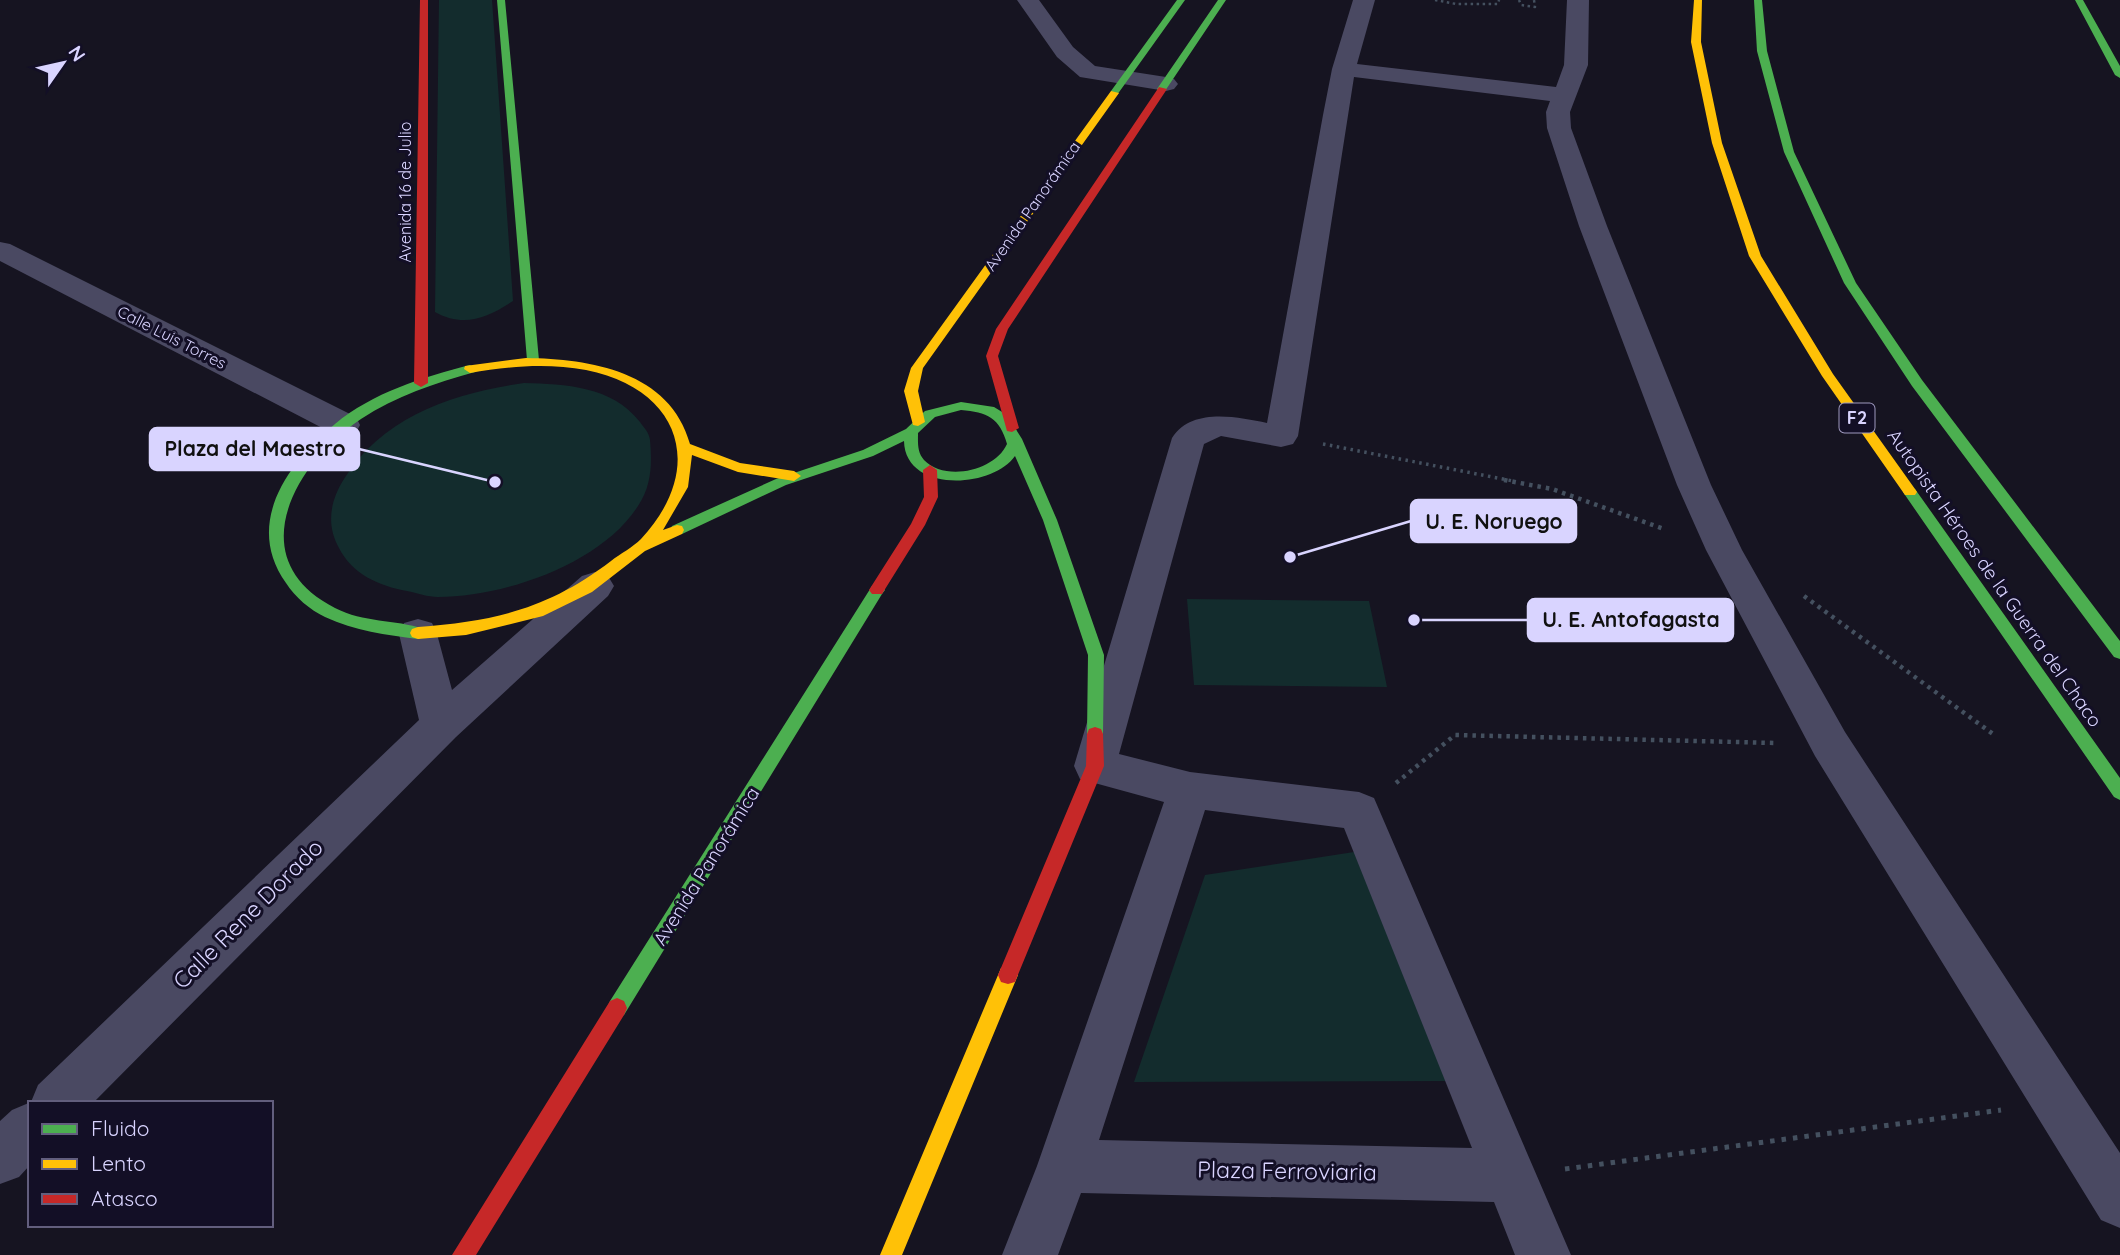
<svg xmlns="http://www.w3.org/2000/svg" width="2120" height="1255" viewBox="0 0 2120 1255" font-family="Quicksand,sans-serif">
	<rect width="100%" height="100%" fill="#161421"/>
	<!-- green -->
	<path fill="#132c2d" d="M 439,0 L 492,0 L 513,301 C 487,318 464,328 435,312 Z
		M 524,383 C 565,384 612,386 640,422 C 644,428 649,432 650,440 C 652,463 652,485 638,506 C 601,564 504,597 438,597 C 428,597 417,593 407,591 C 379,586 352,574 339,548 C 326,525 330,501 344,479 C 383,416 454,393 524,383 Z
		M 1187,599 L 1369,601 L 1387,687 L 1194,685 Z
		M 1367,850 L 1454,1081 L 1134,1082 L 1205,875 Z"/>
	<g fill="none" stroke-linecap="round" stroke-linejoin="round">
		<!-- path-far3 -->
		<path stroke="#44505f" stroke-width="2.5" stroke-dasharray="2.5 3.5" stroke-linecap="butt" d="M 1435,0 L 1456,4 L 1498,4 L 1499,0
			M 1519,0 L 1521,5 L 1535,7 L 1534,0"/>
		<!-- path-far2 -->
		<path stroke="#44505f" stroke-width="3.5" stroke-dasharray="2.5 4.5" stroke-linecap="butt" d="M 1323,444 L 1513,481"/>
		<!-- path-far1 -->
		<path stroke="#44505f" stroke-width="4.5" stroke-dasharray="3.5 5" stroke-linecap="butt" d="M 1504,480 L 1552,489 L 1664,529
			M 1804,596 L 1993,734
			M 1396,783 L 1455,735 L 1776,743"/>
		<!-- path -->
		<path stroke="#44505f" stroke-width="5" stroke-dasharray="4.5 7" stroke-linecap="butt" d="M 1565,1169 L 2001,1110"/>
		<!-- street -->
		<path fill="#4a4962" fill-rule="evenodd" d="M 1017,0 L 1039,0 L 1073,47 L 1095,66 L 1166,77 L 1174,79 L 1178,84 L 1174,89 L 1166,91 L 1080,77 L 1057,57 Z
			M 1353,0 L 1375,0 L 1357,64 L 1556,87 L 1564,65 L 1567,0 L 1589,0 L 1588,65 L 1570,112 L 1571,128 L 1607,226 L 1711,485 L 1742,550 L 1845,732 L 2120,1153 L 2120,1228 L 2101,1220 L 1815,756 L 1706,550 L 1677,485 L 1579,226 L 1547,128 L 1546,112 L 1550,101 L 1354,77 L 1298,436 L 1293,444 L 1281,447 L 1221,436 L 1204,444 L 1119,754 L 1190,772 L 1359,792 L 1374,798 L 1571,1255 L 1515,1255 L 1494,1202 L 1081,1193 L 1058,1255 L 1002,1255 L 1037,1166 L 1164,802 L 1080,779 L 1074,766 L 1172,438 C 1192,407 1237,417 1267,423 L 1323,115 L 1332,69 ZM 1205,810 L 1344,828 L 1472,1148 L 1099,1140 Z
			M 0,242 L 10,244 L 356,417 L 360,425 L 356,433 L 344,436 L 332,433 L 0,261 Z
			M 595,572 L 608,576 L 614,586 L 608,596 L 456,737 L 93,1103 L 30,1103 L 30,1165 L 19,1177 L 0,1184 L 0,1121 L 12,1110 L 31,1102 L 38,1085 L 419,720 L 399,634 L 404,623 L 418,619 L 432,623 L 437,634 L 452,690 L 582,576 Z"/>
		<!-- fast -->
		<path fill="#4caf50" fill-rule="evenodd" d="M 497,0 L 505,0 L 539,360 L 533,364 L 527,360 Z
			M 1177,0 L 1185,0 L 1117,95 L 1111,95 L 1111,91 Z
			M 1218,0 L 1226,0 L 1165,91 L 1159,91 L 1157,89 Z
			M 1754,0 L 1762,0 L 1767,51 L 1794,152 L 1856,283 L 1922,380 L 2120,641 L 2120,659 L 2114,657 L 1912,386 L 1844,283 L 1784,152 L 1757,51 Z
			M 2075,0 L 2083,0 L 2120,66 L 2120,78 L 2115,75 Z
			M 470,365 L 476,369 L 475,372 C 435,383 396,396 361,419 C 294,463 240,560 335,608 C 364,623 394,619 424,629 L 426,633 L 424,637 L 418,639 C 386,635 355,631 325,617 C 310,610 295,597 286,583 C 244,524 287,464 335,424 C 372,393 423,377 470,365 Z
			M 961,402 L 994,407 L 1007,415 L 1022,439 L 1057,520 L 1104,655 L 1103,734 L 1101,739 L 1095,741 L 1089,739 L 1087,734 L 1088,655 L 1043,520 L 1015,456 C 992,489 905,493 904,441 L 873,456 L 786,485 L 682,534 L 672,534 L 670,530 L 672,526 L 776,479 L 863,450 L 906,429 L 925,411 ZM 961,410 C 987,412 1000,418 1007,444 C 995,471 945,482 924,460 C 917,452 918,443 918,433 L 935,417 Z
			M 1910,487 L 1915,489 L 2120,778 L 2120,800 L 2114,797 L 1905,495 L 1903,492 L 1905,489 Z
			M 877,584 L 882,586 L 885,590 L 882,594 L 624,1015 L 617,1018 L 610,1015 L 607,1008 L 610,1001 L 872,586 Z"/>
		<!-- slow -->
		<path fill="#ffc107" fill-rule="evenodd" d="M 1694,0 L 1702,0 L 1701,42 L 1722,143 L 1761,256 L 1833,374 L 1915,489 L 1917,492 L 1915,495 L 1905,495 L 1822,376 L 1749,256 L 1712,143 L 1691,42 Z
			M 1111,91 L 1119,93 L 923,368 L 918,391 L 925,422 L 918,426 L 913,425 L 904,391 L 911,368 Z
			M 526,358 C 590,359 670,371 690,444 L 740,463 L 794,471 L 801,476 L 794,481 L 738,472 L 692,455 L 688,487 L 663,530 L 677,525 L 682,526 L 684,530 L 682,534 L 645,551 L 592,592 L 543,616 L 466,635 L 418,639 L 412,637 L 410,633 L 412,629 L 418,627 C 495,621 548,609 611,561 C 620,554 633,547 641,539 C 707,468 681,389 586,370 C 548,363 509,366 470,373 L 464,369 L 465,366 Z
			M 1008,966 L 1015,968 L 1018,975 L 902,1255 L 880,1255 L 1001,968 Z"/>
		<!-- jam -->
		<path fill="#c62828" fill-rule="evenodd" d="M 420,0 L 428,0 L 428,383 L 421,387 L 414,383 Z
			M 1159,87 L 1167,89 L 1008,329 L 998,356 L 1019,428 L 1012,432 L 1007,431 L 986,356 L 996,329 Z
			M 930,465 L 937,470 L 938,497 L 925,525 L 882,594 L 872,594 L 869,590 L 911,524 L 924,497 L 923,470 Z
			M 1095,727 L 1101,729 L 1103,734 L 1104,766 L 1015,982 L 1008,984 L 1001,982 L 998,975 L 1086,766 L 1087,734 L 1089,729 Z
			M 617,998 L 624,1001 L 627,1008 L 624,1015 L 476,1255 L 452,1255 L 610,1001 Z"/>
	</g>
	<g text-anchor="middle" stroke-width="6" stroke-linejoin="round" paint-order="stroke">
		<!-- far-street labels -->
		<g font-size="16" fill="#d9d4ff" stroke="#130f26">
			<text transform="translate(405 192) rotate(-90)" y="6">Avenida 16 de Julio</text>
			<text transform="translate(1032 206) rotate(-55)" y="6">Avenida Panorámica</text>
			<text transform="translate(172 337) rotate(27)" y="6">Calle Luis Torres</text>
		</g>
		<!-- shield labels -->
		<rect fill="#130f26" stroke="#9e99be" stroke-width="2" x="1839.5" y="403.5" width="35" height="29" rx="5"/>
		<g font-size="18" font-weight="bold" fill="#d9d4ff">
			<text x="1857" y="424">F2</text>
		</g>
		<!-- street labels -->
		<g font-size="19" fill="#d9d4ff" stroke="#130f26">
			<text transform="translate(1995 578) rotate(55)" y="7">Autopista Héroes de la Guerra del Chaco</text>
			<text transform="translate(706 866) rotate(-58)" y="7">Avenida Panorámica</text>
		</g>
		<!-- near-street labels -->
		<g font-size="23" fill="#d9d4ff" stroke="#130f26">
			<text transform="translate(248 914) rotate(-45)" y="8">Calle Rene Dorado</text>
			<text transform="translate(1287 1171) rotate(1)" y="8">Plaza Ferroviaria</text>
		</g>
	</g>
	<!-- callouts -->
	<path fill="none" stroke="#d9d4ff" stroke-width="2.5" d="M495 482L359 449M1290 557L1411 521M1414 620L1528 620"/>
	<g fill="#d9d4ff" stroke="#130f26" stroke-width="2.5">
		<circle cx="495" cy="482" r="7"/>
		<circle cx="1290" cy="557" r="7"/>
		<circle cx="1414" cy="620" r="7"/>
	</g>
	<g fill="#d9d4ff" stroke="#d9d4ff" stroke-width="2.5">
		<rect x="150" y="428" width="209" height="42" rx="7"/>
		<rect x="1411" y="500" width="165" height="42" rx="7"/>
		<rect x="1528" y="599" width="205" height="42" rx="7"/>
	</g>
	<g font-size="21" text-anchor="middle" font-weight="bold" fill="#111">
		<text x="255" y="456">Plaza del Maestro</text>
		<text x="1494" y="529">U. E. Noruego</text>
		<text x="1631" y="627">U. E. Antofagasta</text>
	</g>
	<!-- legend -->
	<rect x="28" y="1101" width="245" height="126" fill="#130f26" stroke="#625e7d" stroke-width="2"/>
	<rect x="42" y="1124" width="35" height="10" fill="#4caf50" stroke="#625e7d" stroke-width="2"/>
	<text x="91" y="1136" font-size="21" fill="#d9d4ff">Fluido</text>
	<rect x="42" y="1159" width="35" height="10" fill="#ffc107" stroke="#625e7d" stroke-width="2"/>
	<text x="91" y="1171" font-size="21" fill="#d9d4ff">Lento</text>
	<rect x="42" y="1194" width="35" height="10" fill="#c62828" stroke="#625e7d" stroke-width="2"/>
	<text x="91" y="1206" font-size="21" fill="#d9d4ff">Atasco</text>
	<!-- north arrow -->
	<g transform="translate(63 63) rotate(56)" stroke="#130f26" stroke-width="5" paint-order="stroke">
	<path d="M0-5L12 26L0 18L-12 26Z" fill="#d9d4ff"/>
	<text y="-10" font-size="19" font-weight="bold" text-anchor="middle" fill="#d9d4ff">N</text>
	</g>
</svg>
